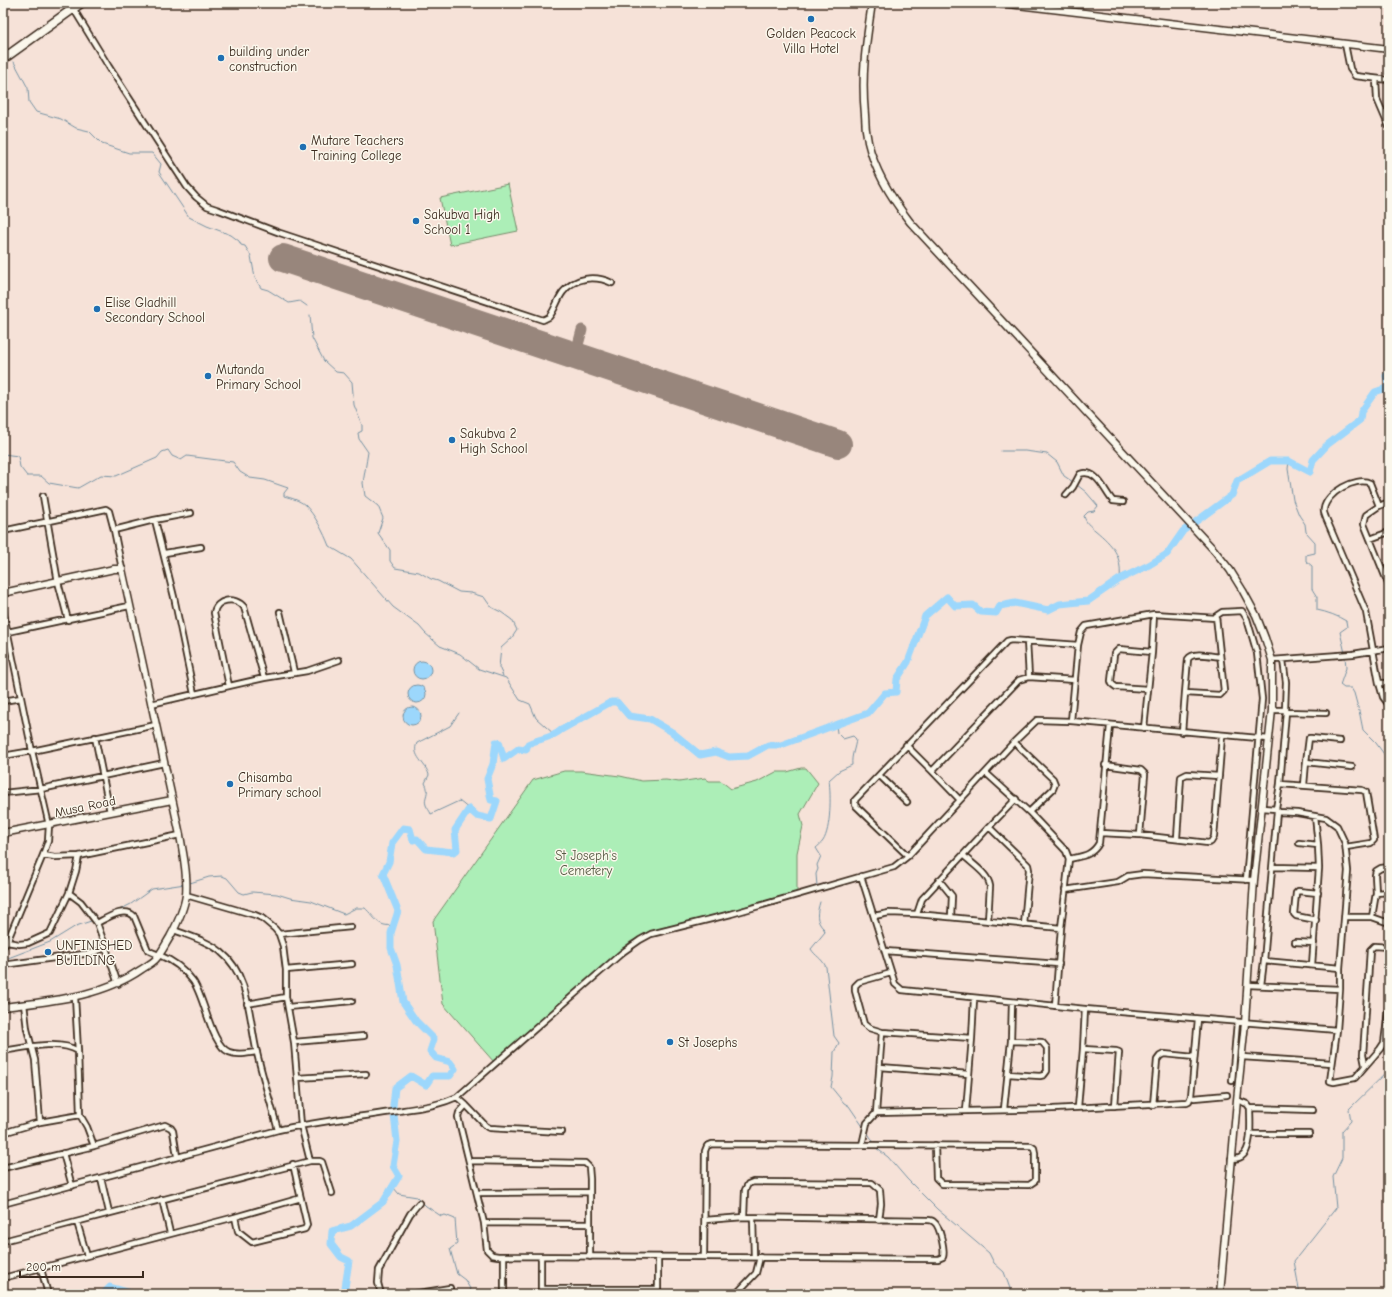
<svg xmlns="http://www.w3.org/2000/svg" width="1392" height="1297" viewBox="0 0 1392 1297" font-family="'Comic Neue',sans-serif">
	<rect width="100%" height="100%" fill="#f6e2d8"/>
	<filter id="ink" filterUnits="userSpaceOnUse"><feTurbulence type="fractalNoise" baseFrequency=".025" numOctaves="2"/><feDisplacementMap in="SourceGraphic" scale="8" xChannelSelector="R" yChannelSelector="G"/><feConvolveMatrix kernelMatrix="1 2 1 2 8 2 1 2 1" color-interpolation-filters="sRGB"/></filter>
	<g filter="url(#ink)">
		<!-- green -->
		<path fill="#aceeb7" stroke="#748c6a" d="M 508,184 L 518,231 L 450,245 L 440,198 Z
			M 801,768 L 806,768 L 818,783 L 800,814 L 803,826 L 797,853 L 797,892 L 644,935 L 630,942 L 494,1062 L 443,1004 L 433,921 L 533,780 L 564,771 L 581,771 L 620,776 L 642,781 L 666,780 L 679,782 L 705,778 L 709,781 L 721,781 L 731,789 L 757,782 L 776,772 L 787,772 Z"/>
		<!-- water -->
		<path fill="#9cd7fc" stroke="#7592a3" d="M413 670a9 9 0 1 1 18 0a9 9 0 1 1-18 0Z
			M408 694a9 9 0 1 1 18 0a9 9 0 1 1-18 0Z
			M403 716a9 9 0 1 1 18 0a9 9 0 1 1-18 0Z"/>
		<g fill="none" stroke-linecap="round" stroke-linejoin="round">
			<!-- stream -->
			<path stroke="#7592a3" stroke-width="1" d="M 14,62 L 28,88 L 29,102 L 36,112 L 61,119 L 76,128 L 89,131 L 102,144 L 129,153 L 152,153 L 161,164 L 159,172 L 189,217 L 207,226 L 231,235 L 239,241 L 241,245 L 245,246 L 251,256 L 255,278 L 261,288 L 268,290 L 289,303 L 300,301 L 307,306
				M 310,315 L 312,338 L 324,361 L 336,372 L 344,373 L 352,382 L 354,405 L 362,425 L 362,431 L 358,433 L 359,439 L 368,452 L 363,483 L 365,496 L 378,506 L 383,518 L 378,533 L 390,550 L 390,561 L 395,568 L 419,572 L 431,579 L 438,581 L 459,592 L 471,593 L 484,597 L 491,607 L 501,612 L 512,620 L 517,630 L 511,639 L 501,648 L 499,667 L 503,676
				M 1001,451 L 1025,451 L 1047,454 L 1057,462 L 1064,476 L 1073,482
				M 3,454 L 18,456 L 20,467 L 27,476 L 41,476 L 49,483 L 78,488 L 101,475 L 116,476 L 157,458 L 162,452 L 168,450 L 172,456 L 181,460 L 187,456 L 233,462 L 240,472 L 250,478 L 265,480 L 288,488 L 284,493 L 284,496 C 291,498 299,500 305,505 C 315,515 324,533 329,546 L 351,559 L 393,607 L 419,626 L 425,633 L 440,646 L 460,654 L 479,669 L 506,678 L 520,700 L 530,704 L 536,718 L 555,735
				M 1289,461 L 1288,469 L 1293,500 L 1299,515 L 1305,524 L 1306,532 L 1315,542 L 1315,553 L 1306,555 L 1306,561 L 1312,566 L 1312,589 L 1317,597 L 1317,610 C 1327,612 1338,616 1346,621 L 1347,627 L 1340,632 L 1345,653
				M 1077,485 L 1086,492 L 1098,506 L 1094,511 L 1088,512 L 1084,516 C 1086,523 1089,525 1095,530 C 1113,545 1122,555 1120,579
				M 1345,656 L 1346,668 L 1340,685 L 1344,688 L 1351,688 L 1354,693 L 1360,715 L 1363,730 L 1376,743 L 1389,761
				M 459,713 L 450,726 L 417,743 C 411,756 426,763 429,775 L 425,783 C 431,793 423,797 426,805 C 427,808 430,811 431,814 L 459,801 L 469,809
				M 190,883 L 209,877 L 222,876 L 227,878 L 239,892 L 244,894 L 252,892 L 277,894 L 290,898 L 311,901 L 344,914 L 356,908 L 365,908 C 375,917 378,928 393,925
				M 817,886 L 816,874 L 818,869 L 817,865 L 821,856 L 816,848 C 818,846 821,844 823,841 C 831,829 831,795 829,780 L 839,771 L 852,765 C 851,755 855,749 856,739 L 853,736 L 843,739 L 837,733 L 836,725
				M 820,902 C 817,912 815,921 824,929 L 825,932 L 811,949 C 816,957 821,957 826,967 L 834,1036 L 839,1043 L 834,1052 L 833,1077 L 831,1087 L 844,1103 L 849,1106 L 864,1128
				M 117,911 L 131,904 L 152,889 L 185,884
				M 97,919 L 103,917
				M 3,960 L 50,942 L 76,926 L 94,920
				M 867,1132 L 873,1141
				M 876,1148 L 888,1157 L 907,1179 L 937,1209 L 989,1253 L 994,1263 L 1004,1272 L 1012,1294
				M 393,1187 L 399,1194 L 417,1197 L 426,1206 L 441,1216 L 445,1215 L 455,1219 L 457,1244 L 450,1249 L 457,1274 L 465,1280 L 473,1294
				M 1300,1294 L 1294,1261 L 1336,1208 L 1333,1177 L 1342,1158 L 1342,1131 L 1351,1121 L 1349,1109 L 1389,1070"/>
			<!-- river -->
			<path stroke="#9cd7fc" stroke-width="7" d="M 103,1294 L 110,1287 L 135,1294
				M 153,1294 L 155,1294
				M 344,1294 L 349,1261 L 341,1257 L 331,1244 L 332,1231 L 351,1226 L 383,1202 L 399,1176 L 393,1166 L 397,1141 L 393,1106 L 395,1088 L 411,1076 L 426,1085 L 432,1076 L 450,1076 L 455,1069 L 450,1062 L 436,1058 L 430,1051 L 434,1039 L 416,1021 L 403,1002 L 397,965 L 391,948 L 391,933 L 398,911 L 383,874 L 389,862 L 392,843 L 403,828 L 410,829 L 413,840 L 417,839 L 426,849 L 453,852 L 457,850 L 455,830 L 469,809 L 477,816 L 491,819 L 497,801 L 491,800 L 487,779 L 493,764 L 496,742 L 499,742 L 504,759 L 518,749 L 526,750 L 528,744 C 540,738 551,739 561,730 L 611,702 L 617,702 L 629,716 L 650,719 L 672,732 L 700,755 L 716,752 L 729,757 L 748,756 L 768,745 L 781,745 L 868,713 L 885,693 L 896,692 L 897,679 L 908,662 L 925,616 L 947,597 L 955,606 L 973,605 L 981,612 L 996,613 L 1000,606 L 1015,603 L 1048,610 L 1060,604 L 1088,601 L 1120,579 L 1149,565 L 1167,554 L 1183,531 L 1232,495 L 1237,481 L 1270,461 L 1289,461 L 1310,472 L 1313,460 L 1327,445 L 1360,420 L 1361,412 L 1375,392 L 1389,387 L 1386,376 L 1389,374"/>
			<!-- taxiway -->
			<path stroke="#98867b" stroke-width="11" d="M 575,356 L 582,330"/>
			<!-- runway -->
			<path stroke="#98867b" stroke-width="28" d="M 283,258 L 838,444"/>
			<defs>
				<path id="street" d="M 73,8 L 109,67 L 187,187 L 196,197 L 207,206 L 219,210 L 280,233 L 543,320 L 549,317 C 555,310 557,300 563,292 C 575,277 595,275 612,283
					M 1345,44 L 1350,69 L 1355,76 L 1389,80
					M 1376,79 L 1377,99 L 1389,127
					M 1388,445 L 1389,448
					M 1066,495 L 1073,487 L 1080,474 C 1097,468 1104,491 1113,501 L 1123,502
					M 43,496 L 58,582 L 68,620
					M 1389,502 L 1379,506 L 1366,515 L 1364,524 L 1389,586
					M 1379,506 L 1370,483 C 1356,476 1326,493 1324,509 C 1323,512 1325,515 1326,518 L 1366,612 L 1379,683
					M 155,520 L 174,597 L 194,694
					M 3,531 L 106,509 L 109,511 L 114,530
					M 1370,539 L 1389,532
					M 164,555 L 165,553 L 201,547
					M 122,569 L 114,530 L 154,520 L 191,513
					M 3,610 L 32,751 L 49,825 L 48,841 L 43,855 L 55,857 L 79,856 L 180,835
					M 280,612 L 294,672
					M 3,633 L 129,606
					M 1027,641 L 1029,677
					M 1078,645 L 1081,632 L 1086,626 L 1154,614
					M 1272,660 L 1353,654 L 1389,648
					M 1283,660 L 1286,682 L 1285,710
					M 1389,683 L 1379,683 L 1383,697 L 1389,705
					M 229,686 L 214,613 C 216,599 235,596 244,607 L 264,678
					M 1148,689 L 1116,687 L 1112,684 L 1111,681 L 1114,654 L 1119,649 L 1152,652
					M 1185,693 L 1188,659 C 1193,651 1211,656 1220,657
					M 3,701 L 21,698
					M 151,704 L 264,678 L 307,671 L 339,660
					M 1286,712 L 1326,713
					M 1144,728 L 1152,652 L 1154,614 L 1216,618
					M 1182,732 L 1185,693 L 1220,695 L 1224,691 L 1216,616 L 1222,612 L 1242,611 L 1247,619 L 1257,653 L 1262,699 L 1246,880
					M 95,737 L 110,812
					M 1014,742 L 1053,779 L 1055,784 L 1053,789 L 1029,812
					M 906,745 L 932,771
					M 3,756 L 32,751 L 156,725
					M 1306,762 L 1309,738 L 1311,738 L 1340,741
					M 1105,765 L 1141,770 L 1145,774 L 1140,835
					M 986,773 L 1029,812 L 1066,851 L 1069,859 L 1061,928 L 1055,1006
					M 879,775 L 907,802
					M 1280,784 L 1362,790 L 1366,792 L 1374,840 L 1371,843 L 1346,847
					M 1304,785 L 1306,762 L 1352,767
					M 3,793 L 41,789 L 164,763
					M 960,800 L 932,771 L 1019,680 L 1029,677 L 1075,680
					M 1262,808 L 1276,809
					M 989,827 L 1016,799
					M 1101,833 L 1140,835 L 1208,843 L 1211,842 L 1214,837 L 1222,736
					M 1177,838 L 1181,777 L 1187,774 L 1219,776
					M 1299,843 L 1318,845
					M 3,849 L 5,833
					M 963,855 C 972,864 988,873 990,886 L 988,921
					M 79,856 L 76,871 L 69,893 L 81,902 L 97,923
					M 908,856 L 855,805 L 855,800 L 1007,641 L 1011,640 L 1078,645 L 1071,721
					M 1069,859 C 1082,856 1092,856 1099,843 L 1110,726
					M 1273,867 L 1319,868
					M 861,876 L 895,984 L 902,990 L 1085,1009 L 1337,1030
					M 939,880 L 952,896 L 951,917
					M 1065,890 L 1118,882 L 1128,876 L 1143,874 L 1254,880
					M 1376,893 L 1389,892
					M 186,895 L 255,915 L 262,918 L 275,929 L 279,934 L 283,946 L 286,970 L 286,997 L 294,1042 L 301,1125 L 310,1161 L 320,1161 L 322,1162 L 332,1193
					M 917,914 L 922,899 L 989,827 L 1028,865 L 1029,870 L 1024,925
					M 874,916 L 889,913 L 917,914 L 1061,928
					M 1345,917 L 1372,917 L 1389,923
					M 1372,917 L 1376,893 L 1375,875 L 1376,871 L 1381,868 L 1389,867
					M 1316,920 L 1296,916 L 1294,914 L 1296,893 L 1298,891 L 1318,893
					M 174,930 C 189,936 208,941 221,952 C 250,975 249,1020 257,1053 C 263,1079 271,1104 278,1130
					M 279,934 L 351,927
					M 7,942 L 19,944 L 28,943 L 50,933 L 69,893
					M 1295,942 L 1314,943
					M 3,947 L 7,942 L 43,855
					M 106,948 L 97,923 C 107,918 125,906 134,916 L 148,950 C 152,953 155,953 159,955 C 172,960 185,970 193,981 C 205,998 211,1045 229,1052 C 238,1056 248,1053 257,1052
					M 885,951 L 1059,964
					M 1264,961 L 1277,811
					M 3,965 L 91,953 L 106,948 L 118,984
					M 1312,965 L 1319,868 L 1318,845 L 1315,816
					M 286,970 L 352,964
					M 891,973 L 859,982 L 855,986 L 855,991 L 864,1024 L 869,1028 L 882,1032 L 972,1038
					M 1248,985 L 1340,989 L 1340,968 L 1348,871 L 1345,843 L 1337,826 L 1326,818 L 1297,813 L 1279,812 L 1276,809 L 1280,784 L 1286,712 L 1285,710 L 1272,710
					M 1261,985 L 1264,961 L 1340,968
					M 1340,989 L 1337,1030 L 1330,1081 L 1334,1082 L 1355,1078 L 1380,1049 L 1384,1043 L 1389,1004
					M 75,997 L 78,1051
					M 24,1004 L 27,1029 L 35,1060 L 40,1122
					M 247,1004 L 286,997
					M 288,1007 L 352,1001
					M 294,1042 L 364,1036
					M 1083,1049 L 1085,1009
					M 3,1051 C 23,1048 60,1039 78,1051 L 80,1115
					M 1242,1057 L 1332,1063
					M 1365,1065 L 1363,1055 L 1370,950 L 1374,946 L 1389,947
					M 880,1067 L 969,1074
					M 1008,1074 L 1040,1076 L 1044,1075 L 1047,1071 L 1047,1048 L 1042,1042 L 1011,1041
					M 297,1078 L 366,1074
					M 1232,1081 L 1237,1022
					M 457,1097 L 466,1105 L 459,1113 L 458,1117 L 484,1223 L 487,1250 L 492,1255 L 498,1256 L 704,1257 L 705,1151 L 707,1146 L 712,1144 L 1031,1146 L 1034,1148 L 1035,1153 L 1035,1181 L 1029,1185 L 942,1184 L 936,1178 L 935,1145
					M 1194,1098 L 1227,1095
					M 466,1105 L 486,1126 L 490,1128 L 562,1132
					M 1153,1105 L 1157,1060 L 1160,1056 L 1164,1054 L 1194,1057
					M 1078,1107 L 1083,1049 L 1116,1051 L 1119,1052 L 1115,1106
					M 1250,1108 L 1313,1110
					M 1004,1109 L 1011,1041 L 1012,1002
					M 966,1111 L 972,1038 L 974,999
					M 876,1113 L 1053,1109 L 1187,1102 L 1189,1101 L 1191,1096 L 1198,1019
					M 3,1133 L 40,1122 L 80,1115 L 87,1127 L 94,1146 L 3,1168
					M 1250,1134 L 1309,1134
					M 862,1145 L 867,1123 L 876,1113 L 882,1032
					M 94,1146 L 165,1125 L 171,1128 L 173,1131 L 177,1156
					M 63,1153 L 72,1186
					M 1231,1159 C 1234,1159 1238,1159 1241,1157 C 1253,1150 1250,1121 1250,1108 L 1247,1104 L 1237,1100
					M 469,1161 L 585,1163 L 589,1167 L 590,1179 L 590,1257
					M 101,1178 L 109,1212
					M 477,1193 L 590,1192
					M 162,1199 L 170,1233
					M 3,1204 L 278,1130 C 319,1121 362,1117 404,1110 C 423,1107 440,1105 457,1097 L 623,952 L 640,940 L 651,934 L 731,914 L 894,867 L 908,856 L 1014,742 L 1037,720 L 1071,721 L 1269,739
					M 235,1217 L 301,1198
					M 744,1217 L 745,1190 L 748,1184 L 753,1182 L 872,1183 L 880,1190 L 881,1204 L 879,1220
					M 753,1218 L 754,1257
					M 77,1222 L 87,1256
					M 484,1223 L 590,1224
					M 3,1241 L 310,1161
					M 504,1256 L 504,1293
					M 541,1257 L 541,1294
					M 658,1257 L 658,1294
					M 704,1257 L 938,1259 L 943,1257 C 945,1250 940,1226 934,1222 C 933,1221 930,1220 928,1220 L 744,1217 L 705,1220
					M 41,1269 L 48,1294
					M 3,1278 L 235,1217 L 238,1231 L 252,1242 L 305,1229 L 307,1225 L 293,1164
					M 541,1289 L 658,1289
					M 381,1294 L 378,1283 L 379,1270 L 410,1214 L 419,1203
					M 413,1294 L 450,1288
					M 736,1294 L 756,1273 L 760,1257"/>
				<path id="secondary" d="M 872,3 C 866,43 861,74 865,115 C 865,124 866,133 868,142 C 875,172 892,199 910,222 L 1214,550 L 1230,570 L 1243,591 L 1256,615 L 1265,638 L 1272,660 L 1272,710 L 1254,880 L 1245,1023 L 1237,1100 L 1220,1294
					M 1001,3 L 1389,49
					M 3,593 L 114,569 L 122,569 L 180,835 C 183,854 188,875 186,895 C 184,910 177,924 170,937 C 165,945 161,954 155,960 C 151,964 146,966 142,969 C 102,997 51,1001 3,1007
					M 3,833 L 172,800"/>
				<path id="highway" d="M 3,59 L 81,3"/>
			</defs>
			<!-- street casing -->
			<use href="#street" stroke="#3b2a1e" stroke-width="8"/>
			<!-- secondary casing -->
			<use href="#secondary" stroke="#3b2a1e" stroke-width="9"/>
			<!-- highway casing -->
			<use href="#highway" stroke="#3b2a1e" stroke-width="11"/>
			<!-- street -->
			<use href="#street" stroke="#fbf7ec" stroke-width="4.5"/>
			<!-- secondary -->
			<use href="#secondary" stroke="#fbf7ec" stroke-width="6"/>
			<!-- highway -->
			<use href="#highway" stroke="#fbf7ec" stroke-width="8"/>
		</g>
	</g>
	<!-- markers -->
	<g fill="#1f6fb2" stroke="#fbf7ec" stroke-width="1.5">
		<circle cx="811" cy="19" r="4"/>
		<circle cx="221" cy="58" r="4"/>
		<circle cx="303" cy="147" r="4"/>
		<circle cx="416" cy="221" r="4"/>
		<circle cx="97" cy="309" r="4"/>
		<circle cx="208" cy="376" r="4"/>
		<circle cx="452" cy="440" r="4"/>
		<circle cx="230" cy="784" r="4"/>
		<circle cx="48" cy="952" r="4"/>
		<circle cx="670" cy="1042" r="4"/>
	</g>
	<g text-anchor="middle" stroke-width="3" stroke-linejoin="round" paint-order="stroke">
		<!-- poi labels -->
		<g font-size="13" fill="#3b2a1e" stroke="#fbf7ec" text-anchor="start">
			<text x="811" y="38" text-anchor="middle">Golden Peacock<tspan x="811" dy="15">Villa Hotel</tspan></text>
			<text x="229" y="56">building under<tspan x="229" dy="15">construction</tspan></text>
			<text x="311" y="145">Mutare Teachers<tspan x="311" dy="15">Training College</tspan></text>
			<text x="424" y="219">Sakubva High<tspan x="424" dy="15">School 1</tspan></text>
			<text x="105" y="307">Elise Gladhill<tspan x="105" dy="15">Secondary School</tspan></text>
			<text x="216" y="374">Mutanda<tspan x="216" dy="15">Primary School</tspan></text>
			<text x="460" y="438">Sakubva 2<tspan x="460" dy="15">High School</tspan></text>
			<text x="238" y="782">Chisamba<tspan x="238" dy="15">Primary school</tspan></text>
			<text x="56" y="950">UNFINISHED<tspan x="56" dy="15">BUILDING</tspan></text>
			<text x="678" y="1047">St Josephs</text>
		</g>
		<!-- street labels -->
		<g font-size="13" fill="#3b2a1e" stroke="#fbf7ec">
			<text transform="translate(85 806) rotate(-12)" y="5">Musa Road</text>
		</g>
		<!-- park labels -->
		<g font-size="13" fill="#575b44" stroke="#fbf7ec">
			<text x="586" y="860">St Joseph's<tspan x="586" dy="15">Cemetery</tspan></text>
		</g>
	</g>
	<!-- margin -->
	<rect width="1392" height="1297" fill="none" stroke="#fbf7ec" stroke-width="16"/>
	<rect x="8" y="8" width="1376" height="1281" fill="none" stroke="#3b2a1e" stroke-width="1.5" filter="url(#ink)"/>
	<!-- scale -->
	<path d="M20 1271v6h123v-6" fill="none" stroke="#3b2a1e" stroke-width="2"/>
	<text x="26" y="1271" font-size="12" fill="#3b2a1e" stroke="#fbf7ec" stroke-width="3" paint-order="stroke">200 m</text>
</svg>
